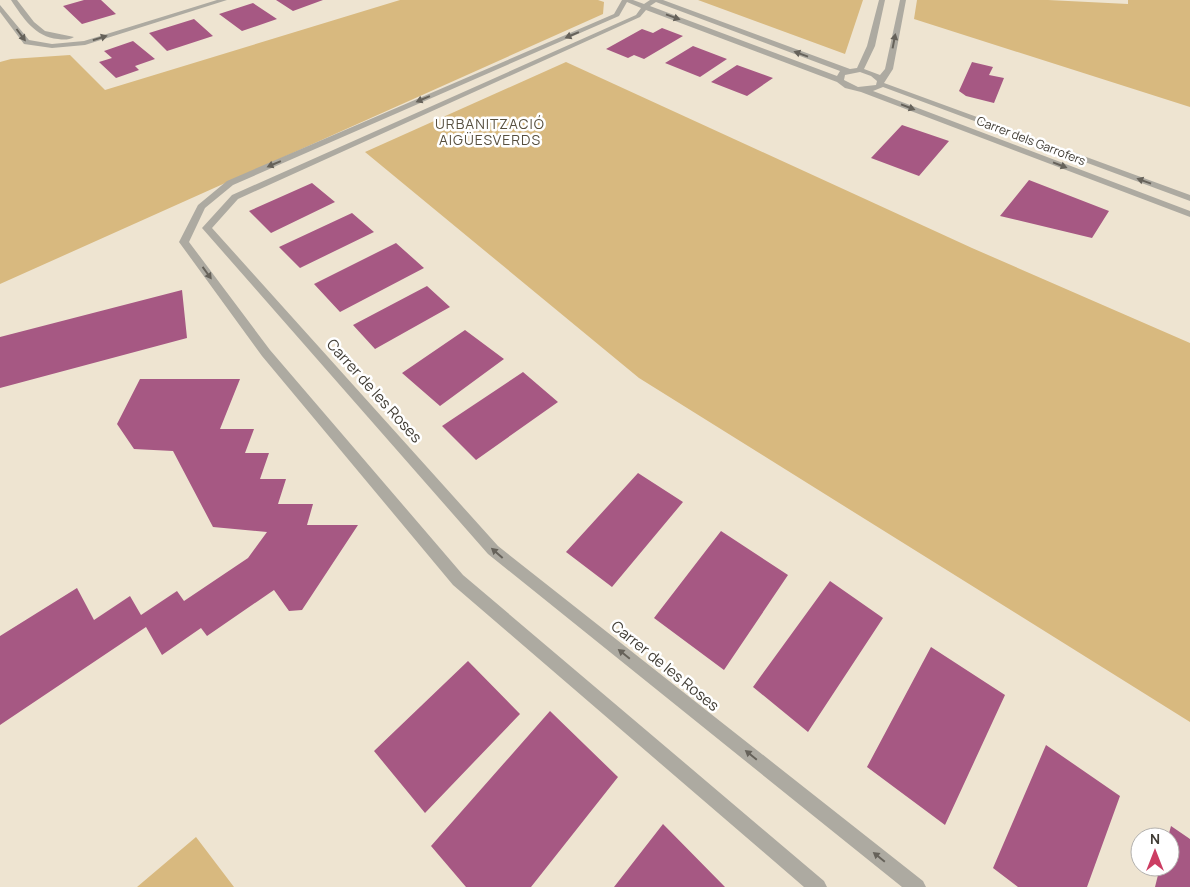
<svg xmlns="http://www.w3.org/2000/svg" width="1190" height="887" viewBox="0 0 1190 887" font-family="Manrope,sans-serif">
	<rect width="100%" height="100%" fill="#eee4d1"/>
	<!-- green -->
	<path fill="#d8b97f" d="M 400,0 L 598,0 L 604,2 L 603,14 L 0,284 L 0,62 L 11,59 L 70,55 L 105,90 Z
		M 698,0 L 863,0 L 845,54 Z
		M 917,0 L 1048,0 L 1128,4 L 1128,0 L 1190,0 L 1190,107 L 914,19 Z
		M 566,62 L 972,248 L 1190,343 L 1190,722 L 639,378 L 365,152 Z
		M 196,837 L 234,887 L 137,887 Z"/>
	<!-- building -->
	<path fill="#a65883" d="M 84,0 L 101,0 L 116,14 L 82,24 L 63,6 Z
		M 276,0 L 323,0 L 293,11 Z
		M 253,3 L 277,19 L 242,31 L 219,14 Z
		M 194,19 L 213,36 L 167,51 L 149,33 Z
		M 662,28 L 683,36 L 644,59 L 634,55 L 628,58 L 606,49 L 642,29 L 653,33 Z
		M 133,41 L 155,59 L 135,66 L 139,70 L 116,78 L 99,62 L 112,58 L 104,51 Z
		M 693,46 L 727,59 L 700,77 L 665,63 Z
		M 972,62 L 993,67 L 989,75 L 1004,78 L 994,103 L 966,96 L 959,91 Z
		M 737,65 L 773,78 L 747,96 L 711,82 Z
		M 902,125 L 949,141 L 919,176 L 871,158 Z
		M 1029,180 L 1109,211 L 1092,238 L 1000,216 Z
		M 312,183 L 335,202 L 271,233 L 249,211 Z
		M 352,213 L 374,232 L 300,268 L 279,247 Z
		M 396,243 L 424,268 L 340,312 L 314,284 Z
		M 427,286 L 450,307 L 375,349 L 353,325 Z
		M 182,290 L 187,338 L 0,388 L 0,337 Z
		M 465,330 L 504,359 L 440,406 L 402,373 Z
		M 523,372 L 558,402 L 476,460 L 442,426 Z
		M 140,379 L 240,379 L 220,429 L 254,429 L 245,453 L 269,453 L 260,479 L 286,479 L 278,504 L 313,504 L 307,525 L 358,525 L 302,610 L 289,611 L 274,590 L 207,636 L 201,628 L 162,655 L 146,627 L 0,725 L 0,636 L 77,588 L 94,620 L 130,596 L 141,615 L 177,591 L 184,601 L 248,558 L 267,532 L 213,527 L 173,451 L 134,449 L 117,424 Z
		M 638,473 L 683,502 L 612,587 L 566,552 Z
		M 721,531 L 788,575 L 724,670 L 654,618 Z
		M 830,581 L 883,618 L 808,732 L 753,687 Z
		M 931,647 L 1005,695 L 945,825 L 867,767 Z
		M 468,661 L 520,714 L 425,813 L 374,751 Z
		M 550,711 L 618,777 L 531,887 L 466,887 L 431,846 Z
		M 1046,745 L 1120,796 L 1087,887 L 1018,887 L 993,868 Z
		M 663,824 L 725,887 L 614,887 Z
		M 1171,826 L 1190,839 L 1190,887 L 1155,887 L 1160,867 L 1170,867 L 1170,837 L 1168,837 Z"/>
	<g fill="none" stroke-linecap="round" stroke-linejoin="round">
		<!-- street -->
		<path fill="#adaaa1" fill-rule="evenodd" d="M 11,0 L 17,0 L 34,22 L 45,31 L 74,37 C 69,40 64,40 58,39 C 35,37 23,18 11,0 Z
			M 217,0 L 227,0 L 85,45 L 52,48 L 24,44 L 0,12 L 0,5 L 29,40 L 52,44 L 84,41 Z
			M 622,0 L 633,0 L 644,4 L 650,0 L 663,0 L 850,69 L 857,68 L 867,46 L 879,0 L 885,0 L 875,46 L 864,69 L 880,75 L 885,69 L 900,0 L 906,0 L 893,69 L 884,83 L 1190,195 L 1190,201 L 883,87 L 873,91 L 1190,211 L 1190,217 L 861,92 L 845,88 L 837,82 L 646,10 L 640,17 L 238,199 L 212,228 L 498,546 L 923,881 L 926,887 L 902,887 L 488,554 L 202,228 L 232,195 L 636,15 L 641,8 L 627,2 L 619,16 L 233,185 L 205,208 L 189,242 L 270,350 L 463,575 L 824,881 L 827,887 L 804,887 L 453,585 L 262,356 L 179,242 L 198,205 L 227,181 L 614,14 ZM 656,2 L 840,71 L 837,76 L 650,6 ZM 860,72 L 871,76 L 877,81 L 876,85 L 858,87 L 844,80 L 845,75 Z"/>
	</g>
	<!-- one-way arrows -->
	<defs><path id="oneway-solid" d="M-6-.8H1V-3.2L6.5 0L1 3.2V.8H-6Z" transform="scale(1.25)"/></defs>
	<g fill="#66625a">
		<use href="#oneway-solid" transform="translate(673 17) rotate(20)"/>
		<use href="#oneway-solid" transform="translate(21 35) rotate(53)"/>
		<use href="#oneway-solid" transform="translate(572 35) rotate(157)"/>
		<use href="#oneway-solid" transform="translate(100 38) rotate(-17)"/>
		<use href="#oneway-solid" transform="translate(894 41) rotate(-79)"/>
		<use href="#oneway-solid" transform="translate(801 54) rotate(-160)"/>
		<use href="#oneway-solid" transform="translate(423 99) rotate(157)"/>
		<use href="#oneway-solid" transform="translate(908 107) rotate(21)"/>
		<use href="#oneway-solid" transform="translate(274 164) rotate(157)"/>
		<use href="#oneway-solid" transform="translate(1060 165) rotate(21)"/>
		<use href="#oneway-solid" transform="translate(1144 181) rotate(-160)"/>
		<use href="#oneway-solid" transform="translate(207 273) rotate(54)"/>
		<use href="#oneway-solid" transform="translate(497 553) rotate(-139)"/>
		<use href="#oneway-solid" transform="translate(624 654) rotate(-141)"/>
		<use href="#oneway-solid" transform="translate(751 755) rotate(-141)"/>
		<use href="#oneway-solid" transform="translate(879 857) rotate(-141)"/>
	</g>
	<g text-anchor="middle" stroke-width="5" stroke-linejoin="round" paint-order="stroke">
		<!-- far-street labels -->
		<g font-size="12" fill="#403c34" stroke="#fff">
			<text transform="translate(1031 141) rotate(21)" y="4">Carrer dels Garrofers</text>
		</g>
		<!-- far-neighbourhood labels -->
		<g font-size="14" letter-spacing="1" fill="#574f3e" stroke="#fff">
			<text x="490" y="129">URBANITZACIÓ<tspan x="490" dy="16">AIGÜESVERDS</tspan></text>
		</g>
		<!-- street labels -->
		<g font-size="15" fill="#403c34" stroke="#fff">
			<text transform="translate(374 391) rotate(48)" y="5">Carrer de les Roses</text>
			<text transform="translate(665 666) rotate(39)" y="5">Carrer de les Roses</text>
		</g>
	</g>
	<!-- north arrow -->
	<g transform="translate(1155 852)"><circle r="24" fill="#ffffff" stroke="#b3b1ae"/>
	<path d="M0-4L9 19L0 12L-9 19Z" fill="#cc3d62"/>
	<text y="-8" font-size="14" font-weight="bold" text-anchor="middle" fill="#403c34">N</text>
	</g>
</svg>
